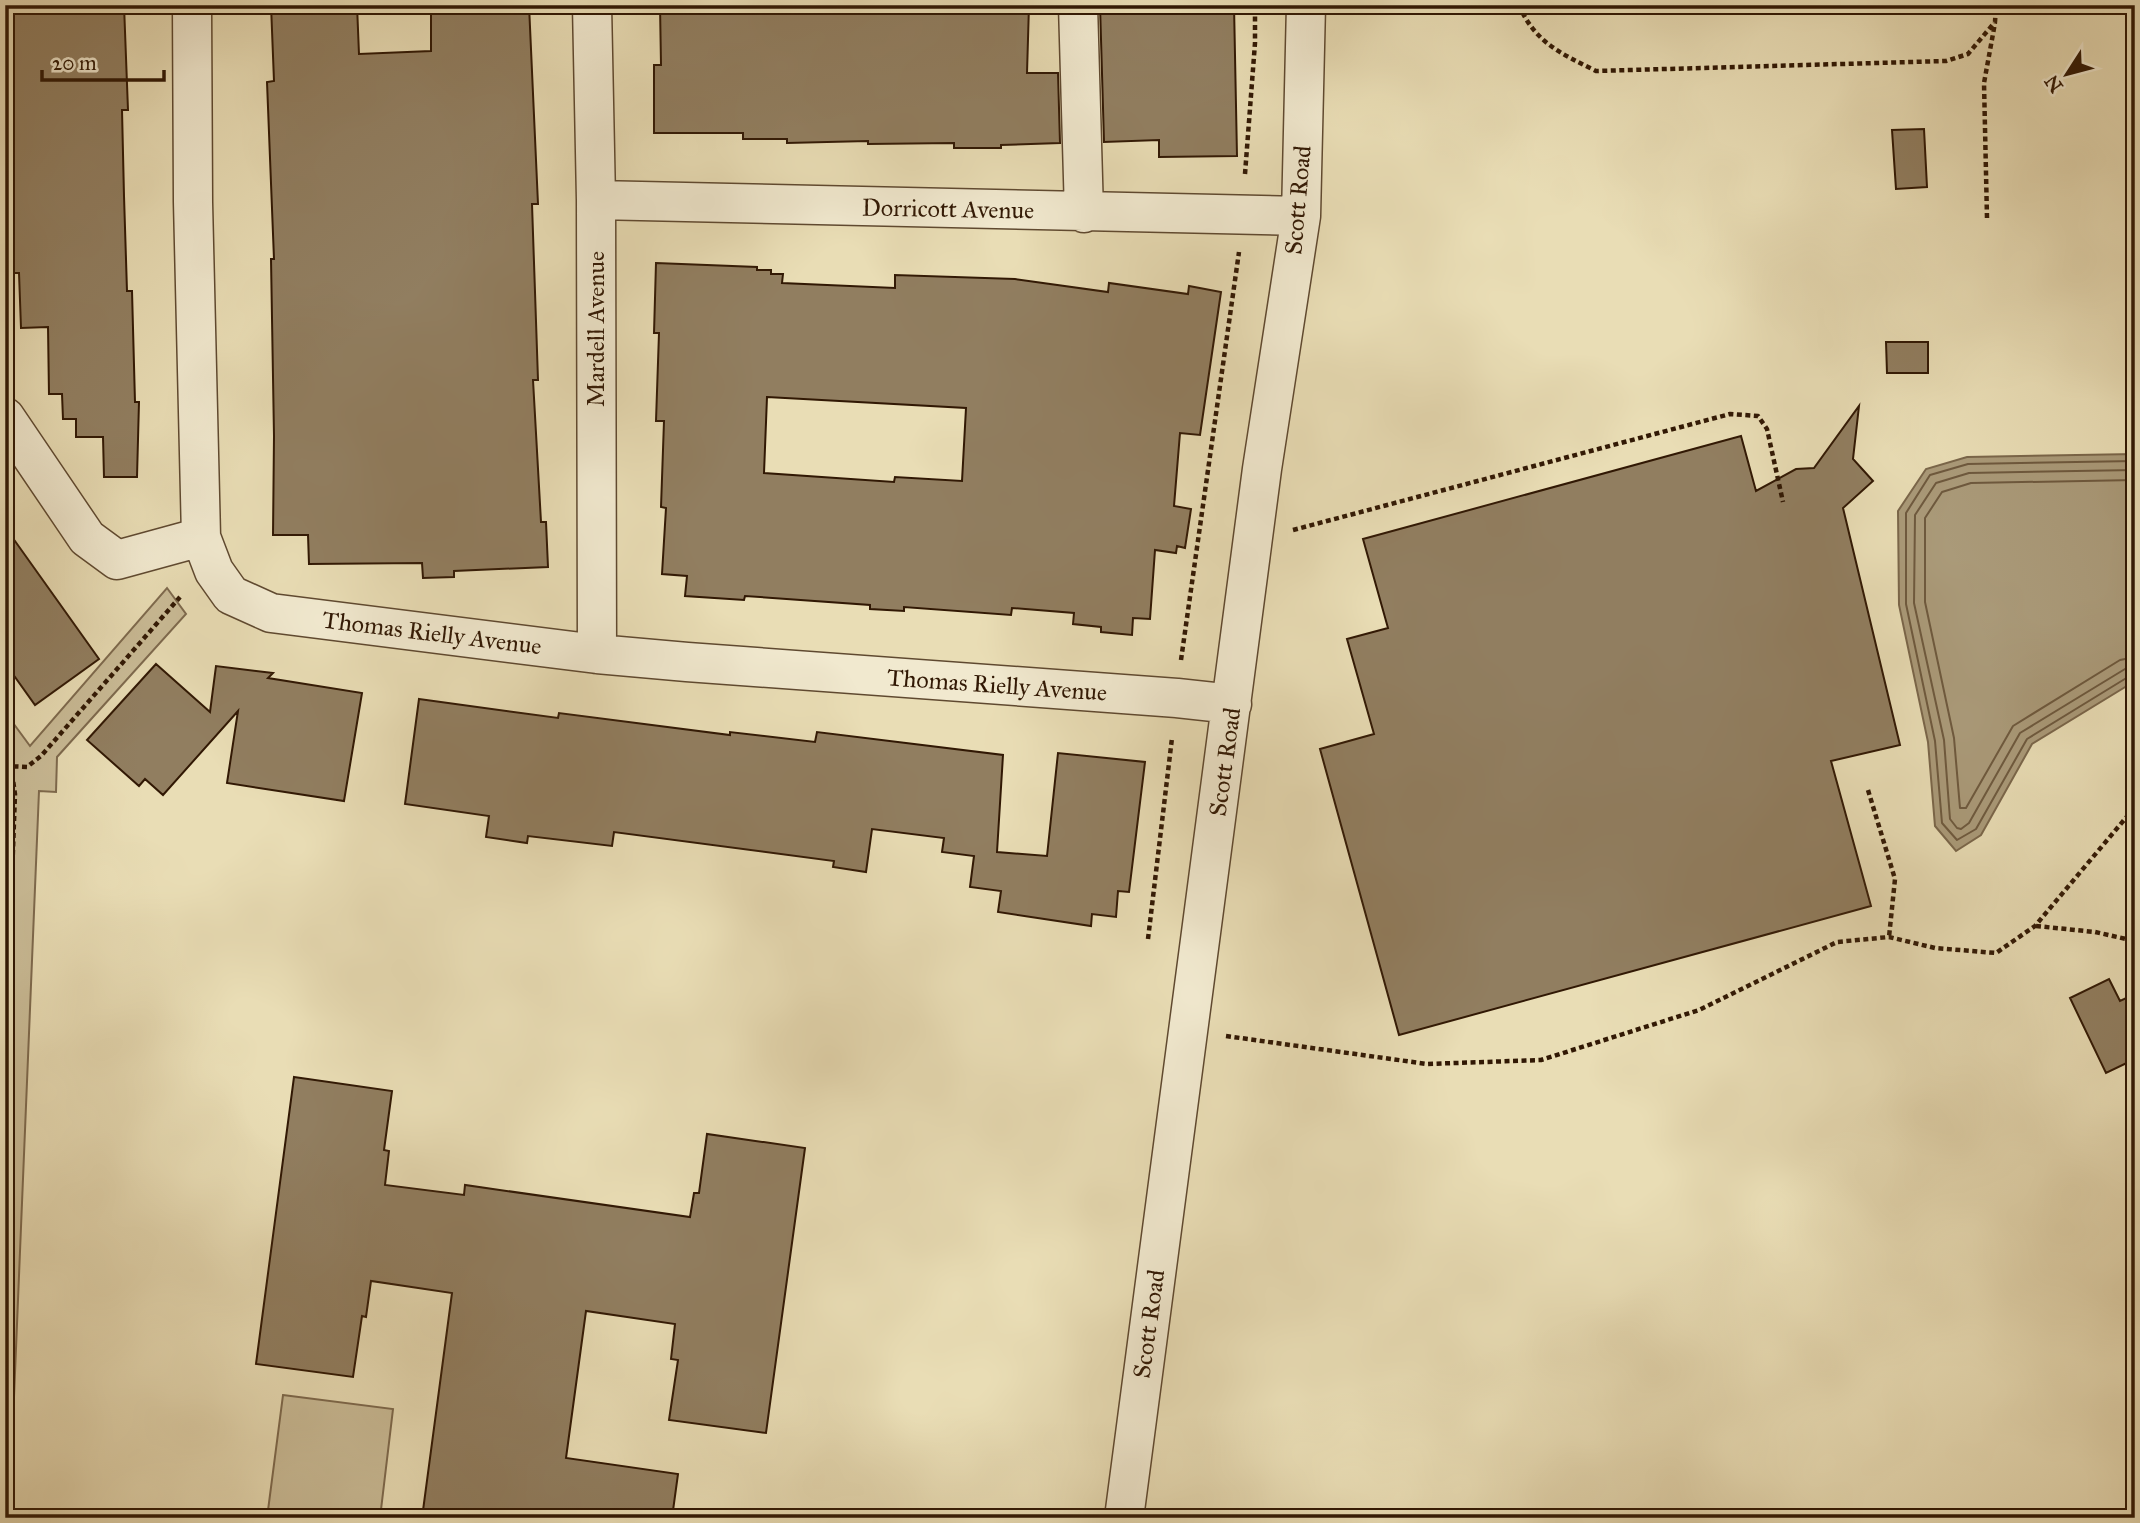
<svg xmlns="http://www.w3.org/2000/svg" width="2140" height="1523" viewBox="0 0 2140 1523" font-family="'IM FELL Great Primer',serif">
	<rect width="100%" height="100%" fill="#e9ddb5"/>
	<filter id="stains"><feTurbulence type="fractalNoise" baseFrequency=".00286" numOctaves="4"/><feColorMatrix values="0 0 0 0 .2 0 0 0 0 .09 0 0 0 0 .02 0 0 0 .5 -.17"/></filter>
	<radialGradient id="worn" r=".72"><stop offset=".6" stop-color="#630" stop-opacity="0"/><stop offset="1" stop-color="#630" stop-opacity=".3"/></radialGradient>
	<!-- green -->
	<path fill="#cabc97" stroke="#7e6a4e" stroke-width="2" d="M 167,588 L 186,614 L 57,757 L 56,792 L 39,791 L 9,1518 L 5,1518 L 5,712 L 30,746 Z
		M 283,1395 L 393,1409 L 380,1518 L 267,1518 Z"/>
	<!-- water -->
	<path fill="#aa9a79" stroke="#7a664a" stroke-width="2" d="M 2135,454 L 2135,681 L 2032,744 L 1981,835 L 1956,851 L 1935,826 L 1928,742 L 1899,605 L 1898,511 L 1926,469 L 1967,457 Z"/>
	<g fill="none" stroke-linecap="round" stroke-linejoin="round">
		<!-- shore -->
		<path stroke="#6e593e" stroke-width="2" d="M 2135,461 L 1968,464 L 1930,475 L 1906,513 L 1906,604 L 1935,741 L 1942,823 L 1957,840 L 1976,829 L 2027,739 L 2128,677 L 2135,676
			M 2135,470 L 1969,473 L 1936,483 L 1915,515 L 1914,603 L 1944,740 L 1950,819 L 1957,828 L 1961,829 L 1969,823 L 2020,733 L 2125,669 L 2135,667
			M 2135,480 L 1971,483 L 1942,492 L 1925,518 L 1925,602 L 1954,738 L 1960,808 L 1966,808 L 2013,726 L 2120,660 L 2135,657"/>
	</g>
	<!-- building -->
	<path fill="#917e60" stroke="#311804" stroke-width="2" fill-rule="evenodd" d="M 12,5 L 124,5 L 128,110 L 122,110 L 124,196 L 127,291 L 132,291 L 135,402 L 139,402 L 137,477 L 104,477 L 103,437 L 76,437 L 76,419 L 63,419 L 62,394 L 49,394 L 48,327 L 21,328 L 19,273 L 12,273 L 10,139 L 14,139 Z
		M 271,5 L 357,5 L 359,54 L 431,51 L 431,5 L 529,5 L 538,204 L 532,204 L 538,380 L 533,380 L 541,522 L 546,522 L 548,567 L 454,571 L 454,577 L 423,578 L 422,563 L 309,564 L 308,535 L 273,535 L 274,436 L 271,259 L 274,259 L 267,82 L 274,81 Z
		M 660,5 L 1029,5 L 1027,73 L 1058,73 L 1060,143 L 1001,145 L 1001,148 L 954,148 L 954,143 L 868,144 L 868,141 L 787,143 L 787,139 L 743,139 L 743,133 L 654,133 L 654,65 L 661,65 Z
		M 1100,5 L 1234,5 L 1237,156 L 1159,157 L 1159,140 L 1104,142 Z
		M 1924,129 L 1927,187 L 1896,189 L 1892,130 Z
		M 656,263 L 757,267 L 757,270 L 771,270 L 771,274 L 783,274 L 782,283 L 895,288 L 895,275 L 1015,279 L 1108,292 L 1109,283 L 1188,294 L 1189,286 L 1221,292 L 1200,435 L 1180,433 L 1174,506 L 1191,509 L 1185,548 L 1177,546 L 1176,553 L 1155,550 L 1150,619 L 1133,618 L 1132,635 L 1101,632 L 1101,627 L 1073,624 L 1074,613 L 1012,608 L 1011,615 L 904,607 L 904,611 L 870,609 L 870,605 L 745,596 L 744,600 L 685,596 L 687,576 L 662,574 L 666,508 L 661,507 L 664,421 L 656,421 L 659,333 L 654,333 ZM 767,397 L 966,408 L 962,481 L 895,477 L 894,482 L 764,473 Z
		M 1886,342 L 1928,342 L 1928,373 L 1887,373 Z
		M 1859,406 L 1853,459 L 1873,481 L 1843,508 L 1900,745 L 1831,761 L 1871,906 L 1399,1035 L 1320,749 L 1374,734 L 1347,639 L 1388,628 L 1363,539 L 1741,436 L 1756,491 L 1796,469 L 1814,468 Z
		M 5,527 L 99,659 L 35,705 L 5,663 Z
		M 156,664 L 210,712 L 216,666 L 273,673 L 268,678 L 362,693 L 344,801 L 227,783 L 238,711 L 163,795 L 145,779 L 139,786 L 87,740 Z
		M 419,699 L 558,718 L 559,713 L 730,735 L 730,732 L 815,742 L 817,732 L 1003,755 L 997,852 L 1047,856 L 1058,753 L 1145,762 L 1129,892 L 1118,891 L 1116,917 L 1092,914 L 1091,926 L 998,912 L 1001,891 L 970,887 L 974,856 L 942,852 L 944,838 L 872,829 L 866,872 L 833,867 L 834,861 L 614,832 L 612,846 L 528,836 L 527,843 L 486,837 L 489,816 L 405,804 Z
		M 2109,979 L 2120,1001 L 2135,994 L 2135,1059 L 2106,1073 L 2070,998 Z
		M 294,1077 L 392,1091 L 384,1150 L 389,1151 L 385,1185 L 464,1195 L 465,1185 L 690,1217 L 694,1193 L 699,1193 L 707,1134 L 805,1148 L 766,1433 L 669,1420 L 678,1360 L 671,1359 L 675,1324 L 586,1311 L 566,1458 L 678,1474 L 672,1518 L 611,1518 L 559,1511 L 558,1518 L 422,1518 L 452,1293 L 371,1281 L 366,1317 L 362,1316 L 353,1377 L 256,1364 Z"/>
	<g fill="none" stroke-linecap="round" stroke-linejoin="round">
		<defs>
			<path id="street" d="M 192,5 L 193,202 L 201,537 L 214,571 L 231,595 L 271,613 L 597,654 L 687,662 L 1177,698 L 1232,704
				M 592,5 L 596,200 L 597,654
				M 1078,5 L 1084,213
				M 596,200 L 1301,216
				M 5,417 L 87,538 L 117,560 L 201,537
				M 1124,1518 L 1262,469 L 1301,216 L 1306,5"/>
		</defs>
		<!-- street casing -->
		<use href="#street" stroke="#5f4930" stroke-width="41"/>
		<!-- path -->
		<path stroke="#311804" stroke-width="4.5" stroke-dasharray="5 3.5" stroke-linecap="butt" d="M 1519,5 C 1535,43 1562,54 1596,71 L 1946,61 L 1968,54 L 1995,22 L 1996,5
			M 1245,174 L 1255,43 L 1255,5
			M 1987,218 L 1984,83 L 1995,23
			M 1293,530 L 1730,414 L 1758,416 L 1767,429 L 1783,502
			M 1181,660 L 1239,252
			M 5,759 L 11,766 L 15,794 L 5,1071
			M 5,766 L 27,767 L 41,756 L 180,597
			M 1868,790 L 1895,879 L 1889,937
			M 2036,926 L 2095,932 L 2135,941
			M 1148,939 L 1172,738
			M 1226,1036 L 1427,1064 L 1541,1060 L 1699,1010 L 1837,942 L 1889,937 L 1935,948 L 1996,953 L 2035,926 L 2135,807"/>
		<!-- street -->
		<use href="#street" stroke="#f1e9cf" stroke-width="38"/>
	</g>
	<g text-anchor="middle" stroke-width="5" stroke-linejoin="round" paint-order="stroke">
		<!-- street labels -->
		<g font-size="24" fill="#311804" stroke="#f1e9cf">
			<text transform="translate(1298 200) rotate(-85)" y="8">Scott Road</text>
			<text transform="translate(948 209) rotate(1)" y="8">Dorricott Avenue</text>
			<text transform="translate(596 329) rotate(-90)" y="8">Mardell Avenue</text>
			<text transform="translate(432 633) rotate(7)" y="8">Thomas Rielly Avenue</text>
			<text transform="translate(997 685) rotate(4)" y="8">Thomas Rielly Avenue</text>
			<text transform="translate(1225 762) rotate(-82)" y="8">Scott Road</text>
			<text transform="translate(1149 1324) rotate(-82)" y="8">Scott Road</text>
		</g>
	</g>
	<!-- margin -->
	<rect width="2140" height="1523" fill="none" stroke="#e9ddb5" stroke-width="28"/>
	<rect x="7" y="7" width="2126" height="1509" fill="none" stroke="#311804" stroke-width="3.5"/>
	<rect x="14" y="14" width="2112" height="1495" fill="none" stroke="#311804" stroke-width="2"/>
	<!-- north arrow -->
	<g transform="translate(2067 74) rotate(234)" stroke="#f1e9cf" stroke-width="5" paint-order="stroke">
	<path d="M0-5L12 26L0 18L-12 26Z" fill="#311804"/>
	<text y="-10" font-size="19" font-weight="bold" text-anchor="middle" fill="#311804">N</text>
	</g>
	<!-- scale -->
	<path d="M42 70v10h122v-10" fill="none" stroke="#311804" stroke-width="3.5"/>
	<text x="52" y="70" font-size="21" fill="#311804" stroke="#f1e9cf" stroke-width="5" paint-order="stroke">20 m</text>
	<rect width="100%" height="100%" filter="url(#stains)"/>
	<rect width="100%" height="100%" fill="url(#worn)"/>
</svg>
